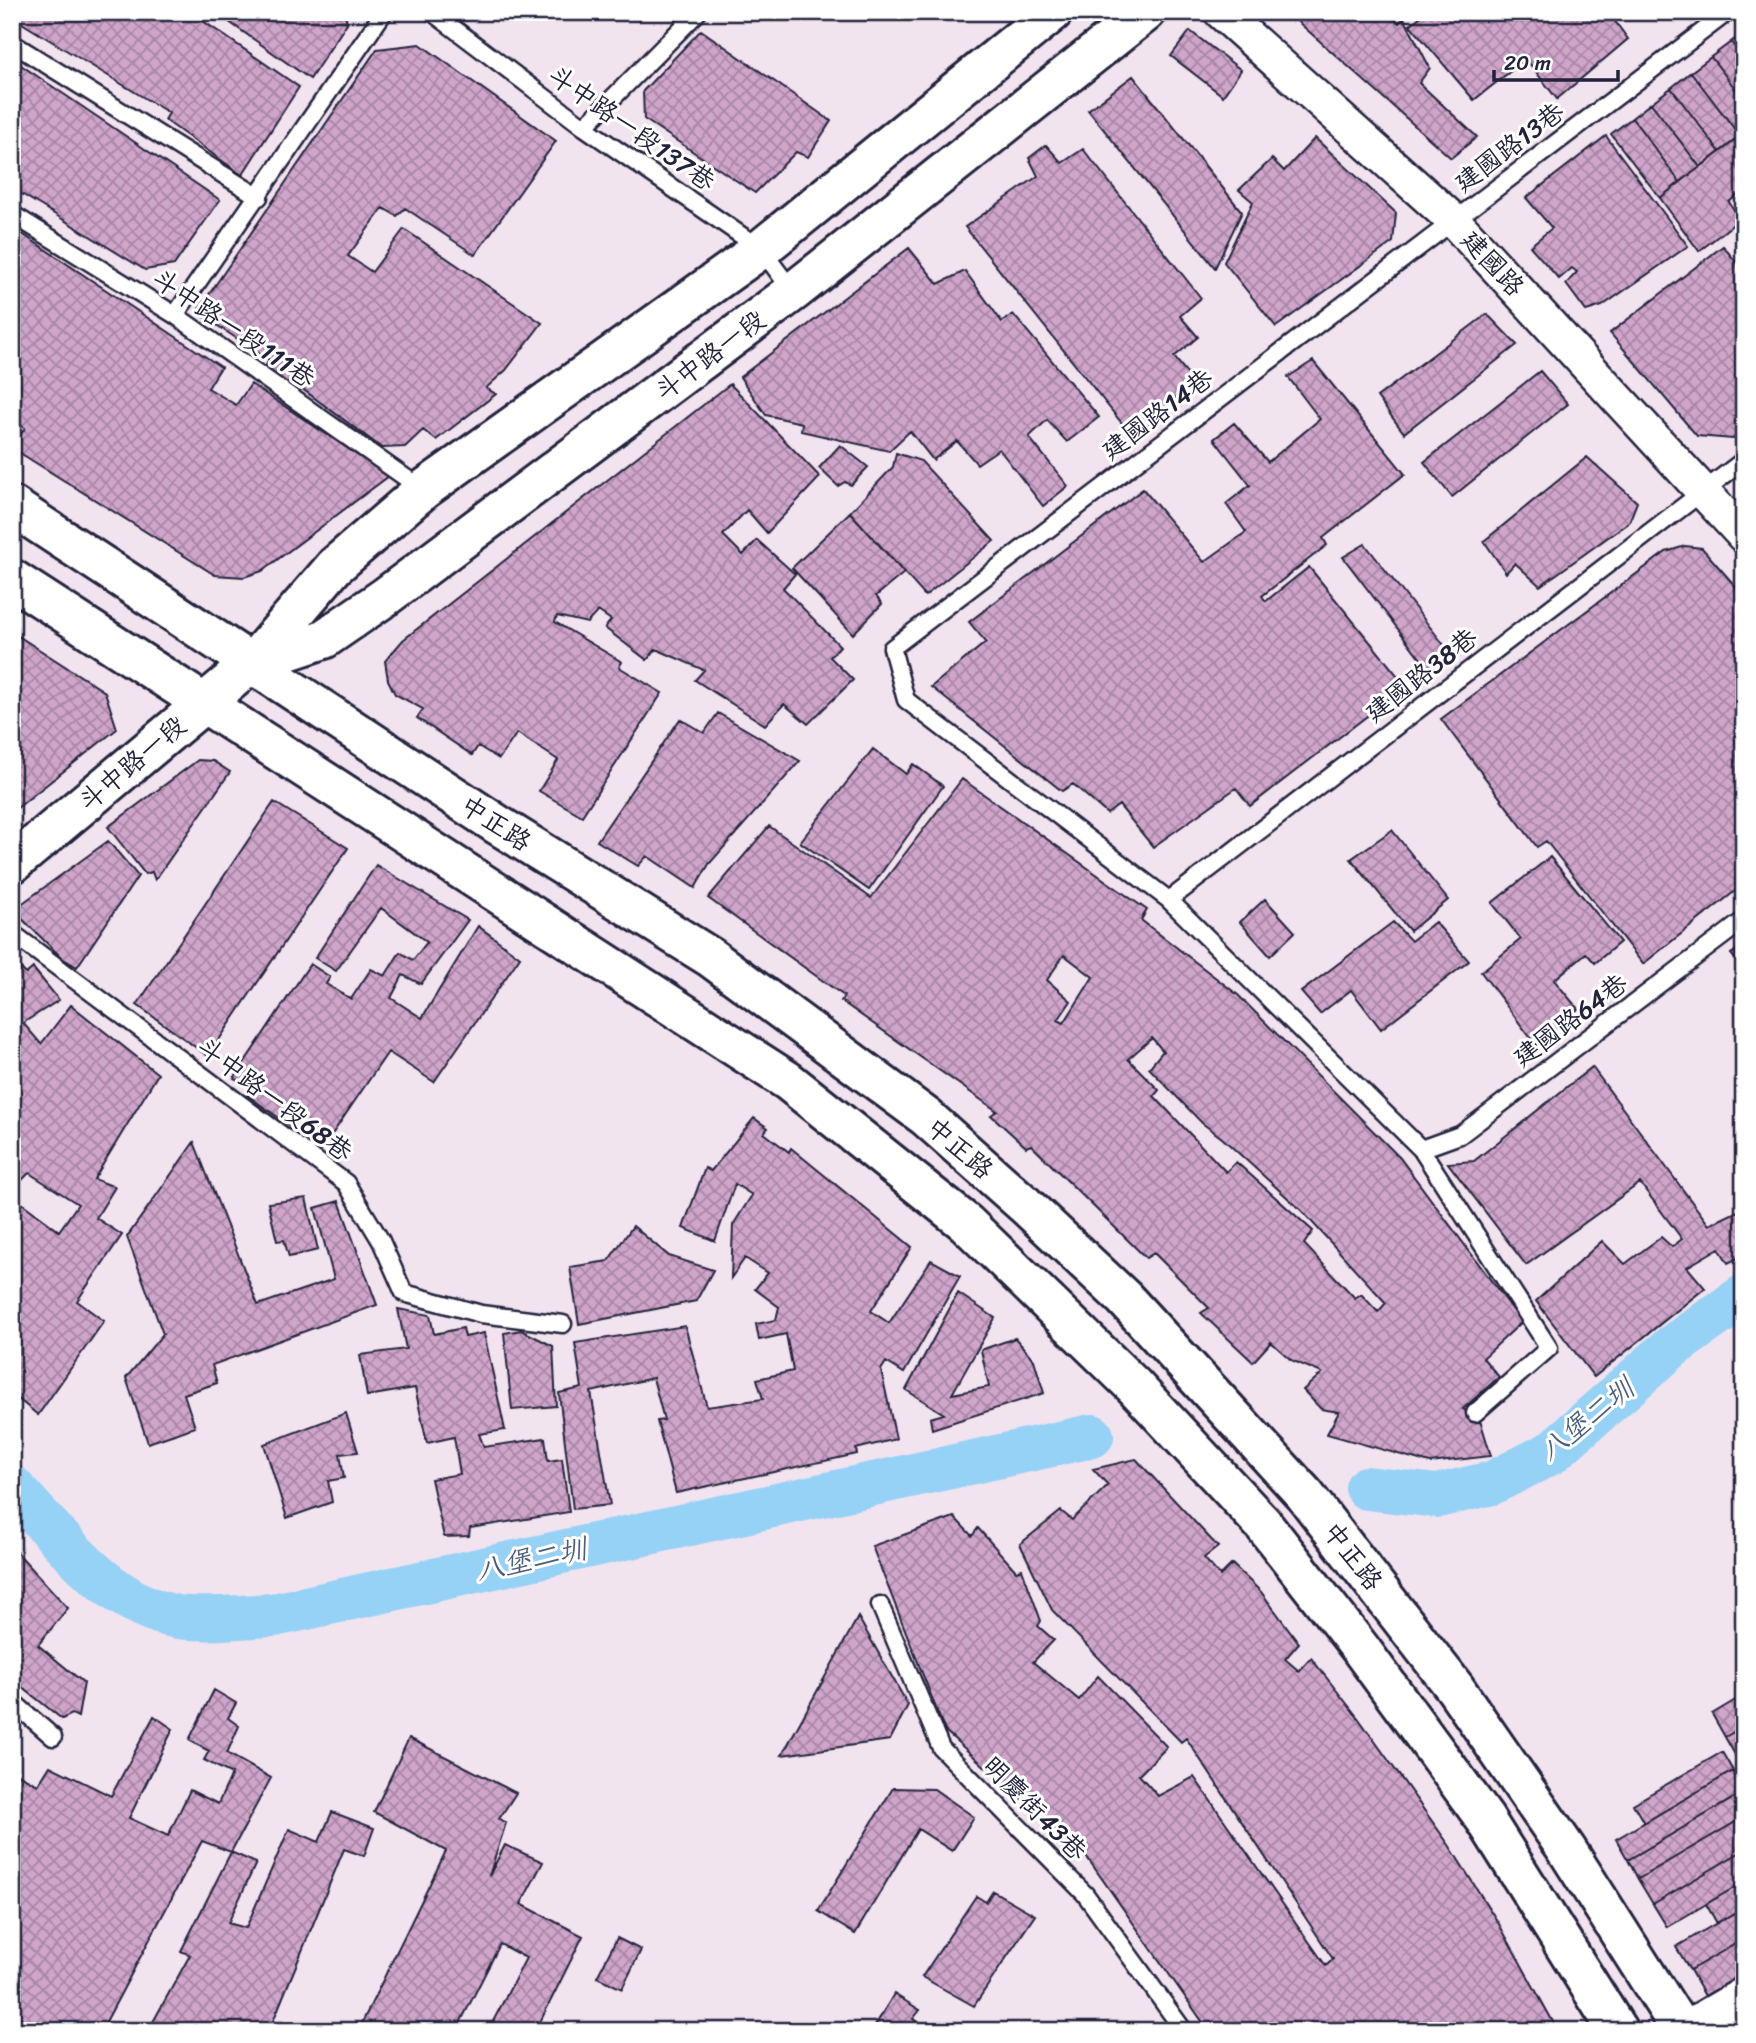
<svg xmlns="http://www.w3.org/2000/svg" width="1756" height="2043" viewBox="0 0 1756 2043" font-family="Sriracha,'LXGW WenKai TC',sans-serif">
	<defs>
		<pattern id="building-cross-hatch" width="8" height="8" patternUnits="userSpaceOnUse" patternTransform="scale(1.75)"><rect width="8" height="8" fill="#cfa5ca"/><path d="M0 0l8 8M0 8l8-8" fill="none" stroke="#a886a5"/></pattern>
	</defs>
	<rect width="100%" height="100%" fill="#f1e4ef"/>
	<filter id="ink" filterUnits="userSpaceOnUse"><feTurbulence type="fractalNoise" baseFrequency=".0143" numOctaves="2"/><feDisplacementMap in="SourceGraphic" scale="14" xChannelSelector="R" yChannelSelector="G"/><feConvolveMatrix kernelMatrix="1 2 1 2 8 2 1 2 1" color-interpolation-filters="sRGB"/></filter>
	<g filter="url(#ink)">
		<g fill="none" stroke-linecap="round" stroke-linejoin="round">
			<!-- canal -->
			<path stroke="#96d1f6" stroke-width="44" d="M 12,1487 C 58,1535 108,1605 178,1617 C 208,1621 244,1616 274,1615 L 1092,1436
				M 1367,1488 L 1437,1496 L 1492,1483 L 1551,1453 L 1673,1346 L 1744,1296"/>
		</g>
		<!-- building -->
		<path fill="url(#building-cross-hatch)" stroke="#22223b" stroke-width="2" fill-rule="evenodd" d="M 12,12 L 190,12 L 299,87 L 242,175 L 165,120 L 169,113 L 12,17 Z
			M 215,12 L 345,12 L 347,23 L 310,79 Z
			M 630,12 L 646,12 L 639,20 Z
			M 1287,12 L 1387,12 L 1399,23 L 1404,18 L 1430,68 L 1419,83 L 1477,137 L 1451,158 Z
			M 1426,12 L 1608,12 L 1628,39 L 1557,99 L 1526,59 L 1474,100 L 1410,25 Z
			M 701,30 L 831,121 L 808,157 L 796,152 L 755,193 L 644,119 L 643,91 Z
			M 1190,31 L 1241,70 L 1223,96 L 1171,56 Z
			M 1744,32 L 1744,59 L 1731,42 Z
			M 1731,42 L 1744,59 L 1744,100 L 1711,57 Z
			M 420,44 L 556,141 L 475,255 L 405,208 L 397,216 L 383,208 L 348,256 L 372,272 L 404,229 L 542,323 L 506,370 L 486,388 L 496,394 L 436,440 L 423,430 L 405,447 L 382,448 L 290,380 L 286,385 L 264,369 L 269,360 L 197,312 L 377,49 Z
			M 1711,57 L 1744,100 L 1744,133 L 1740,136 L 1691,72 Z
			M 12,59 L 220,200 L 174,265 L 145,270 L 12,188 Z
			M 1691,72 L 1740,136 L 1720,152 L 1671,88 Z
			M 1133,76 L 1242,212 L 1215,268 L 1088,110 Z
			M 1671,88 L 1720,152 L 1700,167 L 1651,103 Z
			M 1651,103 L 1700,167 L 1680,182 L 1632,118 Z
			M 1632,118 L 1680,182 L 1660,198 L 1611,134 Z
			M 1744,133 L 1744,190 L 1729,202 L 1740,219 L 1699,251 L 1660,198 Z
			M 1606,136 L 1688,246 L 1602,306 L 1586,311 L 1566,284 L 1577,272 L 1572,268 L 1559,279 L 1530,246 L 1552,228 L 1526,198 Z
			M 1315,138 L 1396,213 L 1393,242 L 1276,327 L 1224,262 L 1253,202 L 1239,190 L 1272,159 L 1284,171 Z
			M 1046,145 L 1062,163 L 1083,149 L 1201,298 L 1180,316 L 1198,337 L 1174,357 L 1195,383 L 1174,400 L 1177,404 L 1132,436 L 965,227 L 1038,176 L 1029,158 Z
			M 12,227 L 221,367 L 208,388 L 236,405 L 251,384 L 389,476 L 262,571 L 244,577 L 215,575 L 12,448 L 25,428 L 12,420 Z
			M 1723,246 L 1741,268 L 1744,266 L 1744,431 L 1733,439 L 1697,436 L 1610,333 Z
			M 909,248 L 938,284 L 965,271 L 1002,322 L 1013,314 L 1099,417 L 1067,442 L 1047,420 L 1029,437 L 1068,486 L 1043,506 L 999,449 L 977,464 L 957,441 L 933,460 L 910,431 L 889,451 L 801,431 L 802,423 L 766,415 L 740,377 Z
			M 1487,314 L 1517,345 L 1404,433 L 1377,397 Z
			M 1313,361 L 1405,474 L 1323,538 L 1327,545 L 1262,596 L 1266,601 L 1309,567 L 1406,686 L 1250,806 L 1236,788 L 1153,847 L 1119,805 L 1107,814 L 1073,784 L 1062,791 L 931,687 L 986,642 L 969,622 L 1143,489 L 1204,562 L 1246,532 L 1226,504 L 1250,485 L 1214,439 L 1234,423 L 1268,462 L 1320,419 L 1288,377 Z
			M 1540,371 L 1568,404 L 1452,497 L 1424,462 Z
			M 730,384 L 820,477 L 767,533 L 747,510 L 723,535 L 743,555 L 757,540 L 795,574 L 783,588 L 840,646 L 830,657 L 853,680 L 808,724 L 784,704 L 765,725 L 695,680 L 704,670 L 656,649 L 647,660 L 605,628 L 611,620 L 598,611 L 587,623 L 557,616 L 555,622 L 622,662 L 619,667 L 662,693 L 582,816 L 539,791 L 558,760 L 517,733 L 499,759 L 478,746 L 472,755 L 417,718 L 423,709 L 395,694 L 388,680 L 385,661 L 403,640 Z
			M 840,445 L 868,467 L 851,485 L 845,482 L 838,486 L 819,468 Z
			M 896,453 L 921,461 L 994,541 L 925,596 L 850,512 L 893,467 Z
			M 1587,457 L 1637,502 L 1629,522 L 1540,586 L 1515,563 L 1506,573 L 1484,541 Z
			M 850,512 L 904,573 L 876,596 L 882,604 L 853,634 L 792,568 Z
			M 1365,544 L 1448,650 L 1427,667 L 1343,557 Z
			M 1685,546 L 1702,548 L 1744,596 L 1744,884 L 1643,964 L 1546,841 L 1537,847 L 1441,719 L 1666,552 Z
			M 12,632 L 105,692 L 117,729 L 12,812 Z
			M 718,713 L 800,761 L 709,864 L 695,888 L 647,856 L 638,866 L 597,841 L 680,719 L 704,733 Z
			M 873,749 L 906,774 L 913,764 L 943,786 L 869,890 L 800,842 Z
			M 198,760 L 213,761 L 230,772 L 155,880 L 152,872 L 145,874 L 108,827 Z
			M 962,779 L 1147,910 L 1141,920 L 1238,995 L 1400,1158 L 1522,1322 L 1483,1358 L 1499,1377 L 1463,1409 L 1481,1423 L 1491,1456 L 1430,1463 L 1327,1434 L 1339,1412 L 1321,1409 L 1303,1390 L 1322,1373 L 1291,1360 L 1271,1342 L 1253,1362 L 1201,1313 L 1209,1308 L 1154,1253 L 1146,1258 L 1031,1145 L 1026,1147 L 991,1115 L 997,1111 L 841,1001 L 844,996 L 708,898 L 769,826 L 871,898 ZM 1064,955 L 1093,977 L 1064,1023 L 1058,1020 L 1071,1001 L 1047,980 ZM 1152,1038 L 1163,1051 L 1149,1068 L 1202,1123 L 1222,1138 L 1301,1210 L 1386,1303 L 1378,1312 L 1361,1294 L 1355,1298 L 1304,1244 L 1313,1231 L 1236,1162 L 1226,1172 L 1154,1096 L 1159,1090 L 1128,1059 Z
			M 274,802 L 348,848 L 208,1056 L 137,1005 Z
			M 1392,830 L 1448,900 L 1410,931 L 1351,859 Z
			M 108,841 L 138,876 L 77,967 L 62,958 L 13,910 Z
			M 1550,857 L 1620,942 L 1595,963 L 1586,953 L 1554,980 L 1578,1009 L 1536,1045 L 1481,972 L 1521,939 L 1492,903 Z
			M 376,865 L 468,920 L 421,984 L 403,975 L 391,998 L 422,1018 L 478,926 L 520,957 L 434,1082 L 388,1052 L 322,1149 L 247,1095 L 253,1089 L 234,1078 L 310,964 L 330,977 L 326,984 L 351,999 L 371,969 L 385,976 L 400,952 L 413,960 L 427,942 L 381,908 L 336,971 L 315,958 Z
			M 1265,899 L 1295,932 L 1270,956 L 1240,922 Z
			M 1393,922 L 1411,941 L 1435,922 L 1469,961 L 1381,1029 L 1351,990 L 1320,1014 L 1301,992 Z
			M 1744,945 L 1744,970 L 1731,954 Z
			M 12,959 L 26,974 L 33,968 L 59,1000 L 23,1023 L 41,1044 L 71,1005 L 158,1074 L 94,1179 L 115,1187 L 96,1218 L 122,1235 L 77,1301 L 104,1321 L 38,1415 L 12,1394 L 12,1201 L 15,1198 L 59,1231 L 78,1204 L 29,1173 L 22,1180 L 12,1175 Z
			M 1592,1067 L 1709,1225 L 1744,1208 L 1744,1255 L 1728,1263 L 1719,1248 L 1687,1267 L 1705,1288 L 1594,1377 L 1536,1301 L 1602,1241 L 1625,1264 L 1661,1237 L 1672,1247 L 1682,1239 L 1640,1183 L 1526,1265 L 1448,1163 L 1474,1161 Z
			M 754,1118 L 768,1128 L 764,1133 L 789,1152 L 791,1148 L 912,1247 L 871,1311 L 889,1323 L 931,1260 L 960,1276 L 904,1373 L 886,1362 L 881,1370 L 896,1439 L 856,1449 L 857,1454 L 676,1493 L 657,1421 L 664,1420 L 653,1378 L 591,1392 L 610,1505 L 573,1509 L 559,1393 L 582,1388 L 575,1343 L 685,1326 L 707,1407 L 763,1399 L 757,1379 L 793,1371 L 786,1334 L 759,1340 L 756,1324 L 776,1320 L 779,1307 L 755,1289 L 768,1273 L 745,1258 L 731,1278 L 733,1225 L 752,1195 L 735,1184 L 715,1241 L 683,1228 L 705,1168 L 711,1171 Z
			M 194,1142 L 258,1305 L 334,1279 L 315,1208 L 339,1201 L 377,1305 L 212,1365 L 217,1383 L 184,1394 L 195,1427 L 148,1443 L 126,1378 L 163,1334 L 127,1237 Z
			M 306,1198 L 318,1250 L 289,1257 L 284,1240 L 277,1241 L 268,1203 Z
			M 633,1226 L 669,1256 L 713,1270 L 696,1301 L 579,1324 L 570,1267 L 608,1261 Z
			M 958,1293 L 995,1318 L 952,1394 L 989,1387 L 981,1350 L 1015,1338 L 1034,1360 L 1044,1393 L 932,1429 L 930,1418 L 944,1414 L 906,1390 Z
			M 398,1309 L 430,1315 L 434,1334 L 463,1328 L 465,1337 L 484,1333 L 505,1430 L 479,1434 L 484,1447 L 545,1438 L 548,1461 L 562,1459 L 569,1512 L 470,1528 L 469,1536 L 444,1537 L 431,1479 L 460,1474 L 454,1437 L 427,1443 L 415,1388 L 367,1396 L 360,1355 L 406,1349 Z
			M 521,1330 L 553,1346 L 556,1406 L 512,1410 L 504,1333 Z
			M 346,1413 L 358,1452 L 340,1454 L 344,1478 L 328,1481 L 332,1502 L 287,1518 L 264,1444 Z
			M 1136,1459 L 1218,1547 L 1204,1558 L 1220,1576 L 1232,1564 L 1261,1592 L 1299,1643 L 1285,1659 L 1299,1671 L 1311,1658 L 1359,1719 L 1449,1845 L 1499,1924 L 1558,2031 L 1209,2031 L 1086,1856 L 945,1731 L 872,1546 L 954,1517 L 972,1536 L 978,1528 L 1016,1571 L 1022,1569 L 1041,1621 L 1038,1626 L 1054,1640 L 1033,1662 L 1079,1700 L 1098,1676 L 1167,1747 L 1139,1775 L 1158,1796 L 1194,1777 L 1326,1966 L 1333,1959 L 1186,1738 L 1181,1742 L 1052,1610 L 1020,1544 L 1061,1511 L 1072,1520 L 1108,1485 L 1093,1469 Z
			M 12,1547 L 68,1608 L 38,1645 L 84,1683 L 78,1717 L 72,1714 L 62,1719 L 12,1679 Z
			M 858,1617 L 908,1705 L 890,1740 L 782,1755 Z
			M 214,1690 L 236,1703 L 228,1718 L 239,1726 L 227,1753 L 271,1778 L 231,1852 L 202,1841 L 101,2031 L 45,2031 L 12,2014 L 12,1771 L 38,1785 L 50,1766 L 111,1796 L 154,1716 L 173,1729 L 129,1818 L 168,1836 L 190,1790 L 218,1804 L 232,1774 L 204,1760 L 209,1751 L 189,1740 Z
			M 1744,1695 L 1744,1726 L 1725,1737 L 1712,1714 Z
			M 1744,1726 L 1744,1757 L 1738,1760 L 1725,1737 Z
			M 409,1738 L 516,1793 L 499,1819 L 506,1823 L 489,1876 L 505,1845 L 543,1862 L 521,1904 L 583,1936 L 539,2024 L 552,2031 L 488,2031 L 526,1958 L 500,1944 L 456,2031 L 358,2031 L 446,1851 L 374,1812 Z
			M 1722,1752 L 1733,1771 L 1644,1823 L 1633,1804 Z
			M 1733,1771 L 1744,1792 L 1628,1860 L 1616,1839 Z
			M 893,1788 L 934,1789 L 974,1817 L 952,1851 L 918,1829 L 855,1934 L 818,1911 Z
			M 1744,1792 L 1744,1817 L 1638,1879 L 1628,1860 Z
			M 332,1812 L 374,1828 L 364,1856 L 344,1849 L 269,2031 L 148,2031 L 190,1955 L 181,1951 L 231,1852 L 256,1863 L 228,1923 L 246,1928 L 289,1829 L 319,1842 Z
			M 1744,1817 L 1744,1850 L 1653,1904 L 1638,1879 Z
			M 1744,1850 L 1744,1882 L 1667,1927 L 1653,1904 Z
			M 1744,1882 L 1744,1907 L 1717,1923 L 1706,1904 Z
			M 993,1891 L 1035,1915 L 974,2006 L 922,1977 L 976,1896 L 986,1902 Z
			M 1744,1907 L 1744,1939 L 1690,1970 L 1676,1947 Z
			M 617,1938 L 641,1950 L 622,1989 L 597,1977 Z
			M 1744,1939 L 1744,1974 L 1705,1996 L 1690,1970 Z
			M 894,1994 L 920,2010 L 913,2019 L 932,2031 L 872,2031 Z
			M 1744,2014 L 1744,2031 L 1726,2031 L 1724,2026 Z"/>
		<g fill="none" stroke-linecap="round" stroke-linejoin="round">
			<defs>
				<path id="lane" d="M 432,12 L 584,127 L 761,249 L 793,292
					M 12,43 L 259,197
					M 584,127 L 698,12
					M 12,214 L 175,315 L 423,490
					M 175,315 L 384,12
					M 1169,900 L 1744,460
					M 12,933 L 346,1183 L 381,1241 L 404,1293 L 481,1314 L 563,1324
					M 1421,1149 L 1460,1135 L 1744,920
					M 1475,1413 L 1549,1348 L 1421,1149 L 1169,900 L 906,700 L 892,648 L 1728,12
					M 880,1605 L 941,1748 L 1085,1894 L 1184,2031
					M 12,1701 L 53,1737"/>
				<path id="street" d="M 1221,12 L 1453,220 L 1744,536
					M 1681,2031 L 1744,1994"/>
				<path id="secondary" d="M 12,506 L 498,825 L 710,957 L 926,1117 L 1025,1205 L 1124,1298 L 1305,1495 L 1455,1688 L 1567,1850 L 1682,2031
					M 12,579 L 788,1081 L 966,1223 L 1134,1386 L 1264,1525 L 1360,1648 L 1485,1819 L 1618,2031
					M 252,663 L 324,639 L 385,597 L 793,292 L 1146,12
					M 12,864 L 252,663 L 335,566 L 423,490 L 761,249 L 1053,12"/>
			</defs>
			<!-- lane casing -->
			<use href="#lane" stroke="#22223b" stroke-width="21"/>
			<!-- street casing -->
			<use href="#street" stroke="#22223b" stroke-width="38"/>
			<!-- secondary casing -->
			<use href="#secondary" stroke="#22223b" stroke-width="44"/>
			<!-- lane -->
			<use href="#lane" stroke="#fff" stroke-width="16"/>
			<!-- street -->
			<use href="#street" stroke="#fff" stroke-width="33"/>
			<!-- secondary -->
			<use href="#secondary" stroke="#fff" stroke-width="38"/>
		</g>
	</g>
	<g text-anchor="middle" stroke-width="6" stroke-linejoin="round" paint-order="stroke">
		<!-- street labels -->
		<g font-size="26" fill="#22223b" stroke="#fff">
			<text transform="translate(632 128) rotate(35)" y="9">斗中路一段137巷</text>
			<text transform="translate(1509 147) rotate(-37)" y="9">建國路13巷</text>
			<text transform="translate(1493 263) rotate(47)" y="9">建國路</text>
			<text transform="translate(234 328) rotate(34)" y="9">斗中路一段111巷</text>
			<text transform="translate(710 355) rotate(-37)" y="9">斗中路一段</text>
			<text transform="translate(1157 414) rotate(-37)" y="9">建國路14巷</text>
			<text transform="translate(1421 675) rotate(-38)" y="9">建國路38巷</text>
			<text transform="translate(132 763) rotate(-40)" y="9">斗中路一段</text>
			<text transform="translate(496 823) rotate(33)" y="9">中正路</text>
			<text transform="translate(1570 1020) rotate(-37)" y="9">建國路64巷</text>
			<text transform="translate(275 1099) rotate(37)" y="9">斗中路一段68巷</text>
			<text transform="translate(960 1148) rotate(41)" y="9">中正路</text>
			<text transform="translate(1353 1556) rotate(52)" y="9">中正路</text>
			<text transform="translate(1035 1808) rotate(45)" y="9">明慶街43巷</text>
		</g>
		<!-- water labels -->
		<g font-size="28" font-style="italic" fill="#4b5f7c" stroke="#fff">
			<text transform="translate(1586 1419) rotate(-39)" y="10">八堡二圳</text>
			<text transform="translate(531 1559) rotate(-12)" y="10">八堡二圳</text>
		</g>
	</g>
	<!-- margin -->
	<rect width="1756" height="2043" fill="none" stroke="#fff" stroke-width="42"/>
	<rect x="21" y="21" width="1714" height="2001" fill="none" stroke="#22223b" stroke-width="2.5" filter="url(#ink)"/>
	<!-- scale -->
	<path d="M1494 70v10h124v-10" fill="none" stroke="#22223b" stroke-width="3.5"/>
	<text x="1504" y="70" font-size="21" fill="#22223b" stroke="#ffffff" stroke-width="5" paint-order="stroke">20 m</text>
</svg>
